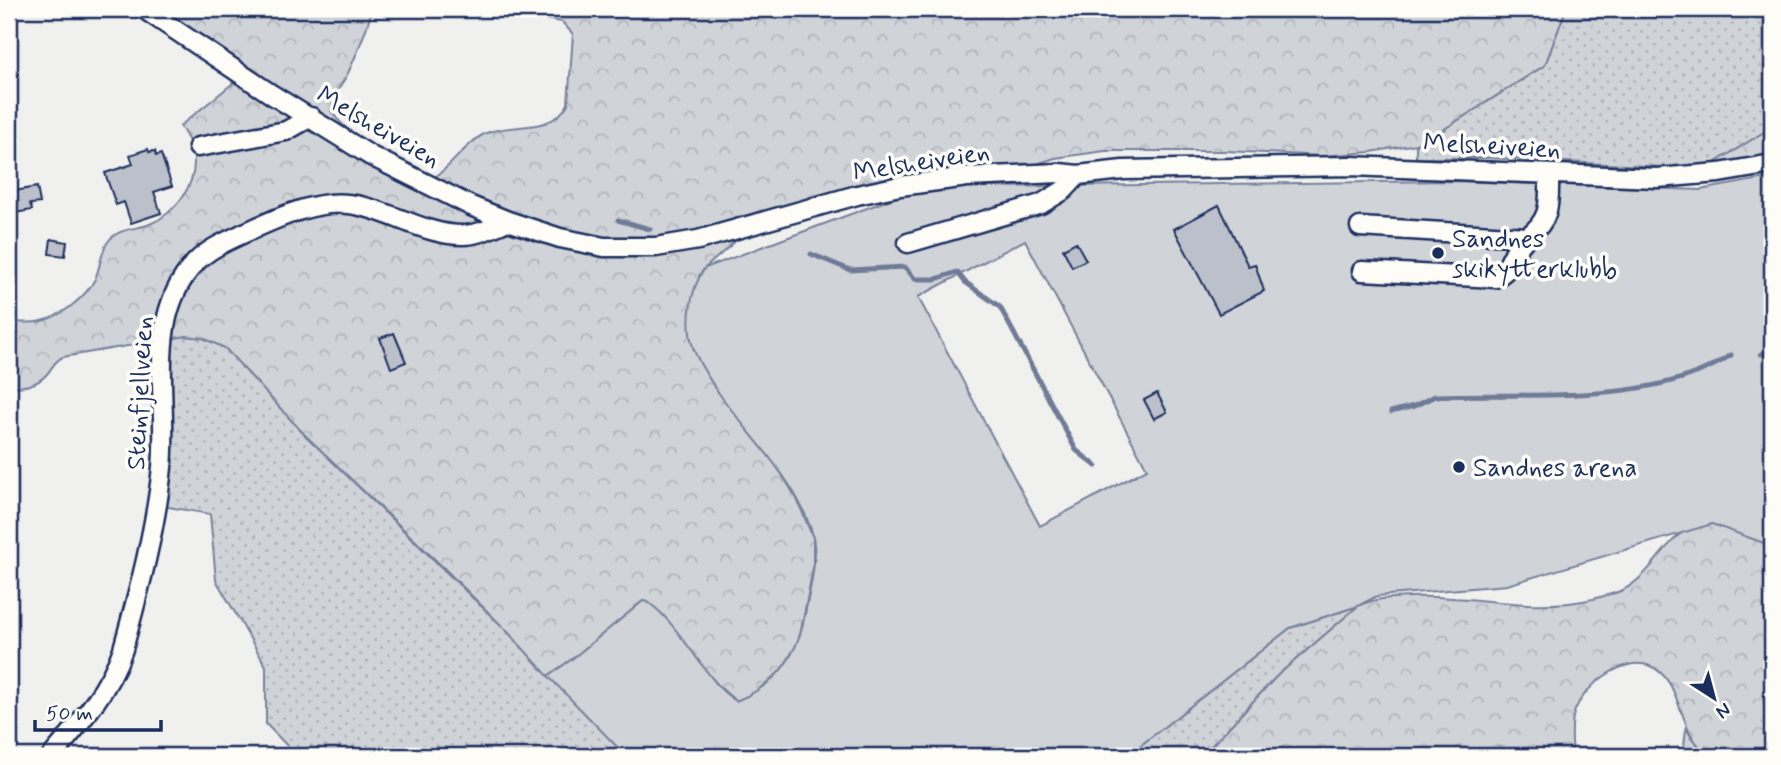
<svg xmlns="http://www.w3.org/2000/svg" width="1781" height="765" viewBox="0 0 1781 765" font-family="Mynerve,sans-serif">
	<defs>
		<pattern id="grass-dots" width="8" height="8" patternUnits="userSpaceOnUse" patternTransform="scale(1.75)"><rect width="8" height="8" fill="#d0d3d8"/><path d="M2 2h.1M6 6h.1" fill="none" stroke="#b2b5bc" stroke-width="1.8" stroke-linecap="round"/></pattern>
		<pattern id="forest-crowns" width="20" height="18" patternUnits="userSpaceOnUse" patternTransform="scale(1.75)"><rect width="20" height="18" fill="#d0d3d8"/><path d="M2 6a3 3 0 1 1 6 0M12 15a3 3 0 1 1 6 0" fill="none" stroke="#b2b5bc"/></pattern>
	</defs>
	<rect width="100%" height="100%" fill="#f0f0ee"/>
	<filter id="ink" filterUnits="userSpaceOnUse"><feTurbulence type="fractalNoise" baseFrequency=".0143" numOctaves="2"/><feDisplacementMap in="SourceGraphic" scale="14" xChannelSelector="R" yChannelSelector="G"/><feConvolveMatrix kernelMatrix="1 2 1 2 8 2 1 2 1" color-interpolation-filters="sRGB"/></filter>
	<g filter="url(#ink)">
		<!-- grass -->
		<path fill="url(#grass-dots)" stroke="#76819b" stroke-width="2" d="M 1566,9 L 1772,9 L 1772,127 L 1705,169 L 1488,158 L 1416,158 L 1416,144 L 1438,133 L 1545,65 Z
			M 186,336 L 203,338 L 225,348 L 304,434 L 507,631 L 626,756 L 297,756 L 266,724 L 266,666 L 216,580 L 210,514 L 156,505 L 163,340 Z
			M 1358,606 L 1277,676 L 1202,756 L 1127,756 L 1290,628 Z
			M 1686,728 L 1694,741 L 1712,756 L 1683,756 Z"/>
		<!-- forest -->
		<path fill="url(#forest-crowns)" stroke="#76819b" stroke-width="2" d="M 136,9 L 372,9 C 367,30 358,51 349,71 C 342,85 332,95 331,111 C 355,145 399,159 435,177 C 453,165 465,144 484,134 C 511,121 550,136 568,104 L 573,34 L 562,22 L 512,13 L 506,9 L 1566,9 L 1545,65 L 1438,133 L 1416,144 L 1371,152 L 1323,156 L 1227,151 L 1105,151 L 1055,158 L 1021,169 L 756,223 L 705,268 L 699,276 L 776,465 L 797,499 L 813,538 L 813,568 L 799,641 L 781,671 L 753,694 L 736,701 C 700,674 680,629 643,601 L 572,659 L 548,676 L 507,631 L 446,570 L 304,434 L 225,348 L 203,338 L 186,336 L 63,357 C 54,361 53,367 47,374 C 36,386 24,387 9,387 L 9,322 C 19,322 31,324 41,321 C 61,317 86,297 95,279 C 100,268 101,253 107,243 C 118,227 135,230 150,224 C 174,214 195,187 194,161 C 194,148 187,137 180,126 L 232,84 L 234,76 Z
			M 1772,127 L 1772,153 L 1705,169 Z
			M 1705,522 L 1772,538 L 1772,756 L 1712,756 C 1676,738 1685,680 1650,666 C 1622,655 1582,688 1574,713 C 1570,726 1572,743 1573,756 L 1202,756 L 1277,676 L 1358,606 C 1374,598 1392,598 1410,597 C 1470,594 1533,613 1593,599 C 1603,596 1614,594 1623,590 C 1650,576 1661,547 1685,530 C 1691,526 1698,524 1705,522 Z"/>
		<!-- pitch -->
		<path fill="#d0d3d8" stroke="#76819b" stroke-width="2" fill-rule="evenodd" d="M 1772,177 L 1772,546 L 1712,524 L 1507,585 L 1377,596 L 1358,606 L 1290,628 L 1127,756 L 626,756 L 548,676 L 572,659 L 643,601 C 664,604 705,674 723,691 C 727,695 732,698 736,701 C 775,685 796,659 804,619 C 809,591 820,557 811,529 C 788,462 726,418 696,355 C 684,329 689,290 705,268 L 921,188 L 1453,181 L 1700,190 ZM 1025,240 L 1147,469 L 1040,526 L 918,297 Z"/>
		<g fill="none" stroke-linecap="round" stroke-linejoin="round">
			<!-- stream -->
			<path stroke="#6f7b97" stroke-width="5" d="M 618,220 L 650,229
				M 811,254 L 850,270 L 905,267 L 915,279 L 936,279 L 957,272 L 965,282 L 1000,307 L 1076,450 L 1096,466
				M 1761,354 L 1772,352
				M 1391,412 L 1414,406 L 1435,396 C 1525,392 1655,407 1731,355"/>
		</g>
		<!-- building -->
		<path fill="#bbc0ca" stroke="#1b2f5e" stroke-width="2" d="M 148,149 L 149,152 L 155,151 L 156,156 L 161,154 L 172,186 L 154,192 L 161,213 L 131,223 L 124,202 L 116,205 L 105,173 L 133,164 L 130,155 Z
			M 37,187 L 40,203 L 30,204 L 32,210 L 9,214 L 9,192 Z
			M 1219,205 L 1248,266 L 1255,264 L 1264,291 L 1219,314 L 1174,229 Z
			M 51,239 L 67,242 L 65,256 L 49,254 Z
			M 1076,242 L 1086,260 L 1072,267 L 1063,249 Z
			M 394,333 L 406,362 L 391,368 L 380,338 Z
			M 1157,393 L 1167,412 L 1154,419 L 1144,400 Z"/>
		<g fill="none" stroke-linecap="round" stroke-linejoin="round">
			<defs>
				<path id="minor" d="M 144,9 L 271,94 L 371,156 L 471,206 L 508,221 L 560,238 L 604,247 L 656,247 L 698,240 L 857,195 L 900,186 L 967,177 L 1059,173 L 1078,175 L 1123,170 L 1351,166 L 1657,178 L 1719,173 L 1772,164
					M 198,147 L 286,131 L 311,117
					M 1360,227 L 1527,237 C 1552,219 1549,202 1549,174
					M 908,243 L 1041,204 L 1064,190 L 1078,175
					M 1362,271 L 1496,278 L 1505,271 L 1515,251 L 1527,237
					M 52,756 C 80,723 109,690 123,649 C 139,591 156,527 162,467 C 169,401 144,317 195,263 C 208,249 227,241 244,233 C 271,221 300,207 329,204 C 377,199 416,235 463,235 C 479,235 493,227 508,221"/>
			</defs>
			<!-- minor casing -->
			<use href="#minor" stroke="#1b2f5e" stroke-width="23"/>
			<!-- minor -->
			<use href="#minor" stroke="#fdfcf7" stroke-width="18"/>
		</g>
	</g>
	<!-- markers -->
	<g fill="#1b2f5e" stroke="#fdfcf7" stroke-width="2.5">
		<circle cx="1438" cy="253" r="7"/>
		<circle cx="1459" cy="467" r="7"/>
	</g>
	<g text-anchor="middle" stroke-width="7" stroke-linejoin="round" paint-order="stroke">
		<!-- street labels -->
		<g font-size="26" fill="#1b2f5e" stroke="#fdfcf7">
			<text transform="translate(379 126) rotate(30)" y="9">Melsheiveien</text>
			<text transform="translate(1492 145) rotate(3)" y="9">Melsheiveien</text>
			<text transform="translate(921 161) rotate(-9)" y="9">Melsheiveien</text>
			<text transform="translate(139 393) rotate(-87)" y="9">Steinfjellveien</text>
		</g>
		<!-- poi labels -->
		<g font-size="26" fill="#1b2f5e" stroke="#fdfcf7" text-anchor="start">
			<text x="1452" y="247">Sandnes<tspan x="1452" dy="30">skikytterklubb</tspan></text>
			<text x="1473" y="476">Sandnes arena</text>
		</g>
	</g>
	<!-- margin -->
	<rect width="1781" height="765" fill="none" stroke="#fdfcf7" stroke-width="35"/>
	<rect x="18" y="18" width="1746" height="730" fill="none" stroke="#1b2f5e" stroke-width="2.5" filter="url(#ink)"/>
	<!-- north arrow -->
	<g transform="translate(1714 698) rotate(144)" stroke="#fdfcf7" stroke-width="5" paint-order="stroke">
	<path d="M0-5L12 26L0 18L-12 26Z" fill="#1b2f5e"/>
	<text y="-10" font-size="19" font-weight="bold" text-anchor="middle" fill="#1b2f5e">N</text>
	</g>
	<!-- scale -->
	<path d="M35 720v10h126v-10" fill="none" stroke="#1b2f5e" stroke-width="3.5"/>
	<text x="46" y="720" font-size="21" fill="#1b2f5e" stroke="#fdfcf7" stroke-width="5" paint-order="stroke">50 m</text>
</svg>
